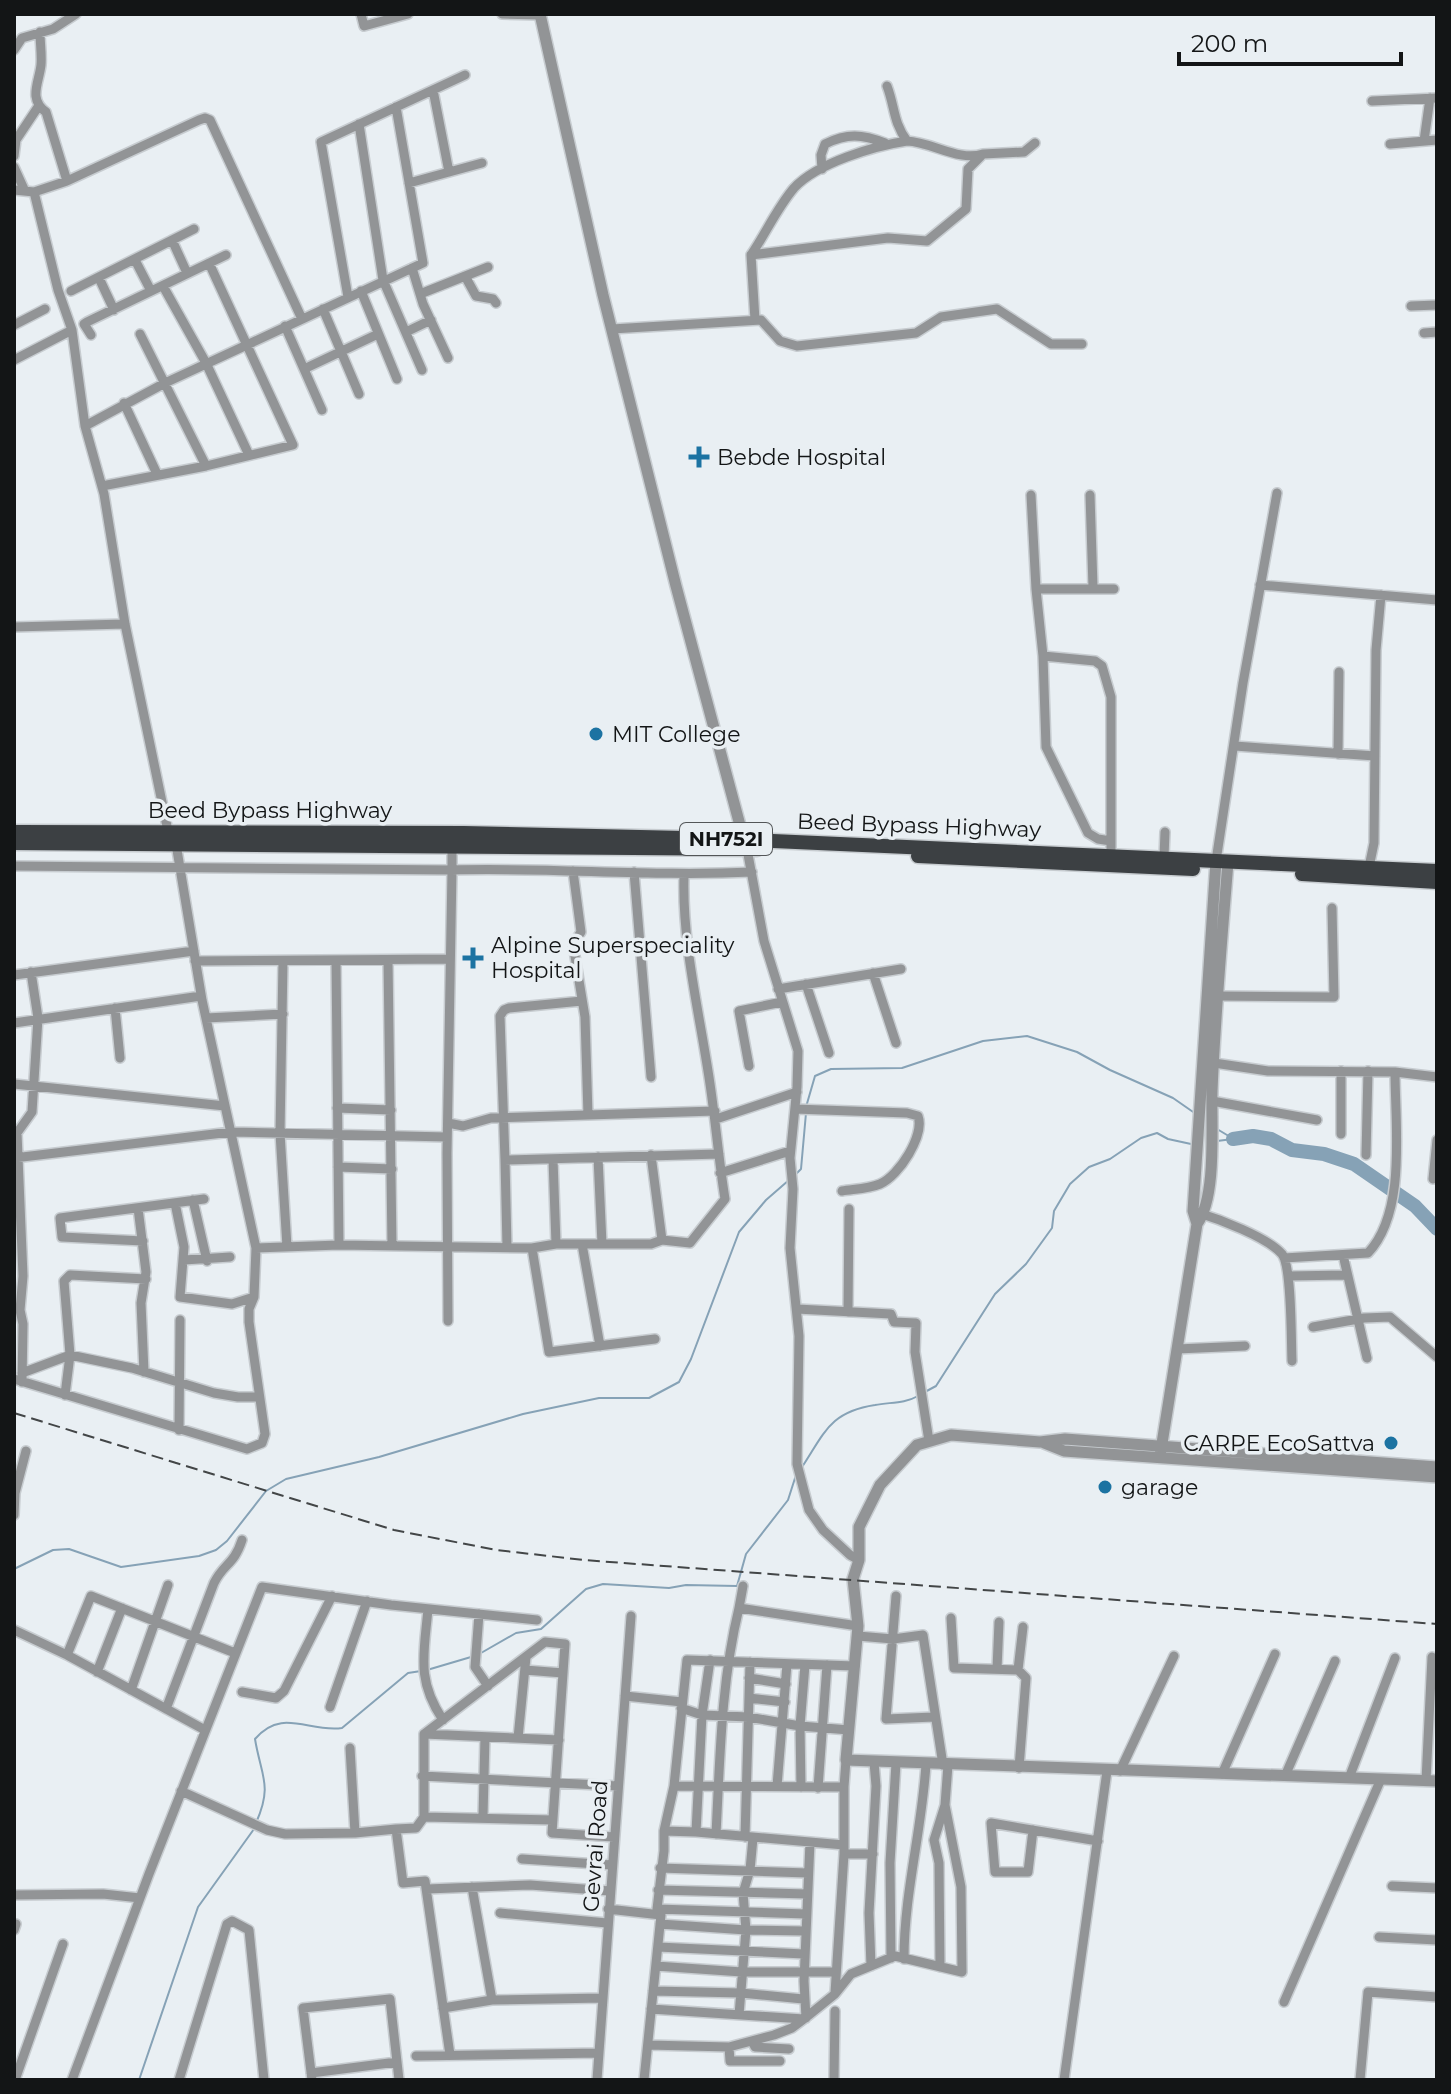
<svg xmlns="http://www.w3.org/2000/svg" width="1451" height="2094" viewBox="0 0 1451 2094" font-family="Montserrat,sans-serif">
	<rect width="100%" height="100%" fill="#e9eff3"/>
	<g fill="none" stroke-linecap="round" stroke-linejoin="round">
		<!-- stream -->
		<path stroke="#86a2b6" stroke-width="2" d="M 806,1107 L 815,1076 L 831,1069 L 902,1068 L 983,1041 L 1027,1036 L 1077,1052 L 1110,1070 L 1173,1098 L 1196,1114
			M 1217,1129 L 1232,1138
			M 1217,1141 L 1233,1139
			M 797,1173 L 801,1169 L 806,1113
			M 923,1393 L 936,1386 L 995,1294 L 1026,1264 L 1052,1228 L 1054,1211 L 1070,1184 L 1089,1167 L 1110,1159 L 1141,1138 L 1157,1133 L 1168,1139 L 1191,1144
			M 802,1467 C 825,1432 830,1412 875,1405 C 890,1402 904,1404 918,1396
			M 14,1569 L 53,1550 L 69,1549 L 121,1567 L 199,1556 L 216,1550 L 227,1541 L 266,1491 L 286,1479 L 379,1457 L 523,1414 L 599,1398 L 649,1398 L 679,1382 L 691,1359 L 739,1232 L 766,1200 L 789,1180
			M 481,1653 L 516,1633 L 541,1629 L 586,1589 L 603,1584 L 669,1588 L 686,1585 L 737,1586 L 746,1554 L 788,1500 L 796,1475
			M 427,1670 L 471,1657
			M 256,1823 C 273,1785 261,1776 255,1739 C 282,1707 309,1733 342,1728 L 408,1673 L 421,1671
			M 139,2080 L 198,1907 L 254,1829"/>
		<!-- river -->
		<path stroke="#86a2b6" stroke-width="14" d="M 1233,1139 L 1253,1136 L 1271,1139 L 1292,1150 L 1324,1154 L 1354,1164 L 1415,1206 L 1437,1229"/>
		<defs>
			<path id="minor" d="M 361,14 L 364,26 L 408,14
				M 502,14 L 540,15
				M 14,50 L 22,38 L 53,29 L 76,14
				M 433,90 L 449,172
				M 1372,101 L 1437,98
				M 359,124 L 383,280 L 422,370
				M 907,141 C 932,142 959,162 983,154
				M 1424,141 L 1430,98
				M 1390,144 L 1437,140
				M 14,156 L 16,140 L 38,107
				M 14,167 L 24,189
				M 822,169 L 821,155 L 825,144 C 847,133 862,134 885,143
				M 67,181 L 199,120 L 205,118 L 210,120 L 302,319
				M 409,183 L 482,163
				M 14,190 L 34,192 L 58,290 L 72,330 L 85,426 L 104,494 L 125,624 L 168,831
				M 34,192 L 67,181 L 46,112 C 28,99 39,83 41,65 C 42,55 40,43 40,32
				M 172,240 L 187,273
				M 751,255 C 766,233 777,208 794,188 C 817,163 874,146 907,141 C 893,122 895,107 887,86
				M 135,260 L 151,291
				M 412,268 L 423,304 L 448,358
				M 465,276 L 476,296 L 493,299 L 496,303
				M 99,278 L 114,310
				M 163,286 L 206,363 L 249,455
				M 71,291 L 194,229
				M 361,291 L 397,379
				M 420,294 L 488,267
				M 348,297 L 321,142 L 465,75
				M 1411,306 L 1437,305
				M 323,309 L 359,394
				M 755,320 L 751,255 L 888,238 L 927,241 L 966,209 L 968,169 L 983,154 L 1024,152 L 1035,143
				M 14,325 L 45,309
				M 285,326 L 322,410
				M 612,329 L 761,320 L 780,341 L 797,346 L 916,333 L 941,317 L 997,309 L 1051,344 L 1082,344
				M 406,332 L 431,320
				M 1424,333 L 1437,332
				M 140,334 L 206,466
				M 91,335 L 84,324 L 87,322 L 226,255
				M 14,360 L 72,330
				M 304,369 L 378,334
				M 124,403 L 157,474
				M 85,426 L 165,383 L 423,263 L 396,107
				M 102,486 L 206,466 L 293,445 L 209,263
				M 1031,495 L 1036,589
				M 1090,495 L 1093,587
				M 1260,585 L 1437,600
				M 14,627 L 125,624
				M 1043,656 L 1046,747 L 1088,833 L 1098,839 L 1111,841
				M 1235,746 L 1375,756
				M 1338,754 L 1339,672
				M 747,849 L 764,941 L 798,1051 L 797,1087 L 790,1158 L 793,1189 L 790,1248 L 799,1336 L 797,1464 L 809,1510 L 823,1530 L 850,1555 L 859,1560
				M 1111,854 L 1111,697 L 1102,666 L 1095,661 L 1043,656 L 1036,589 L 1114,589
				M 1164,857 L 1165,832
				M 1216,861 L 1243,683 L 1277,493
				M 14,866 L 452,870 L 452,843
				M 1369,867 L 1374,843 L 1376,650 L 1381,595
				M 573,871 L 581,932 L 573,944 L 585,1017 L 588,1115
				M 634,872 L 651,1077
				M 388,960 L 392,1246
				M 195,961 L 450,959
				M 283,961 L 280,1133 L 287,1247
				M 336,961 L 339,1245
				M 873,973 L 896,1043
				M 14,975 L 194,951
				M 806,984 L 829,1053
				M 778,989 L 901,969
				M 1218,996 L 1334,997 L 1332,908
				M 115,1008 L 120,1058
				M 206,1018 L 283,1014
				M 14,1023 L 201,996
				M 1214,1063 L 1268,1071 L 1395,1072 L 1437,1077
				M 749,1066 L 739,1011 L 782,1002
				M 1341,1071 L 1341,1134
				M 14,1084 L 225,1106
				M 1212,1101 L 1317,1120
				M 337,1108 L 391,1110
				M 795,1109 L 907,1113 L 918,1116 C 925,1135 899,1176 880,1184 C 868,1189 854,1189 842,1191
				M 716,1119 L 797,1092
				M 448,1123 L 463,1126 L 491,1118 L 715,1111
				M 651,1155 L 662,1240
				M 1366,1155 L 1368,1071
				M 598,1157 L 602,1244
				M 14,1158 L 231,1132 L 447,1137
				M 553,1159 L 556,1244
				M 505,1160 L 500,1016 L 504,1010 L 509,1008 L 582,1001
				M 338,1167 L 392,1169
				M 720,1173 L 790,1151
				M 1433,1179 L 1437,1140
				M 193,1200 L 207,1261
				M 175,1203 L 184,1247 L 180,1297 L 232,1304 L 254,1297
				M 138,1208 L 146,1272 L 141,1303 L 144,1372
				M 1196,1212 C 1219,1219 1267,1237 1282,1254 C 1292,1266 1291,1341 1292,1361
				M 143,1241 L 62,1237 L 60,1218 L 204,1199
				M 582,1244 L 600,1346
				M 507,1247 L 505,1160 L 719,1154
				M 256,1248 L 339,1245 L 532,1248 L 556,1244 L 651,1244 L 662,1240 L 690,1243 L 725,1199 C 718,1156 715,1113 708,1071 C 698,1007 682,940 684,876
				M 532,1248 L 549,1352 L 655,1339
				M 1343,1255 L 1367,1358
				M 1284,1258 L 1368,1253 C 1407,1212 1395,1125 1395,1072
				M 184,1260 L 230,1257
				M 1288,1276 L 1347,1275
				M 797,1309 L 891,1314 L 894,1322 L 916,1323 L 915,1352 L 929,1441
				M 848,1312 L 849,1209
				M 448,1321 L 447,1153 L 452,870 C 552,867 652,877 752,872
				M 1313,1327 L 1364,1318 L 1390,1317 L 1437,1357
				M 1177,1349 L 1245,1346
				M 22,1373 L 70,1355 L 132,1368 L 214,1393 L 238,1397 L 259,1397
				M 14,1379 L 247,1449 L 262,1443 L 265,1434 L 249,1322 L 249,1309 L 254,1297 L 256,1248 L 202,1000 L 176,844
				M 22,1382 L 23,1324 L 20,1310 L 23,1276 L 17,1133 L 32,1112 L 38,1018 L 31,972
				M 65,1395 L 70,1355 L 64,1281 L 70,1275 L 146,1279
				M 179,1430 L 180,1320
				M 14,1515 L 15,1493 L 26,1451
				M 896,1596 L 886,1719 L 934,1717
				M 739,1608 L 743,1586
				M 428,1609 C 424,1654 416,1680 443,1720
				M 479,1614 L 475,1667 L 488,1686
				M 951,1618 L 954,1668 L 1018,1670 L 1026,1678 L 1019,1768
				M 14,1630 L 67,1655 L 205,1730
				M 858,1636 L 893,1639 L 923,1635 L 943,1765
				M 67,1655 L 91,1596 L 235,1653
				M 997,1669 L 999,1622
				M 525,1670 L 563,1673
				M 1018,1670 L 1023,1627
				M 97,1672 L 122,1608
				M 749,1678 L 786,1684
				M 131,1690 L 168,1585
				M 242,1692 L 276,1698 L 284,1691 L 332,1596
				M 625,1696 L 682,1702
				M 749,1698 L 785,1702
				M 330,1707 L 367,1601
				M 681,1708 L 702,1715 L 748,1717 L 800,1726 L 849,1730
				M 166,1709 L 214,1583 C 224,1563 234,1565 242,1540
				M 424,1734 L 545,1642 L 565,1644 L 552,1833 L 614,1837
				M 424,1734 L 559,1740
				M 518,1738 L 526,1657
				M 350,1748 L 355,1833 L 396,1829 L 403,1883 L 425,1881 L 450,2055
				M 1120,1771 L 1174,1656
				M 1222,1774 L 1275,1654
				M 422,1776 L 618,1786
				M 1285,1776 L 1335,1661
				M 1349,1778 L 1395,1658
				M 1426,1781 L 1432,1657
				M 674,1786 L 844,1787
				M 777,1786 L 787,1664
				M 801,1787 L 800,1726 L 805,1665
				M 818,1788 L 827,1665
				M 181,1791 L 267,1830 L 285,1834 L 355,1833
				M 424,1817 L 553,1820
				M 483,1817 L 485,1737
				M 396,1829 L 416,1828 L 424,1817 L 424,1734
				M 1033,1830 L 1028,1872 L 995,1872 L 991,1823 L 1098,1841
				M 664,1831 L 696,1832 L 844,1845
				M 696,1832 L 702,1715 L 710,1660
				M 716,1834 C 720,1758 721,1682 739,1608 L 858,1626
				M 745,1837 L 750,1662
				M 844,1854 L 873,1854
				M 522,1859 L 612,1865
				M 660,1868 L 808,1873
				M 1392,1886 L 1437,1888
				M 427,1889 L 530,1885 L 610,1891
				M 658,1890 L 807,1894
				M 14,1895 L 103,1894 L 140,1898
				M 608,1909 L 661,1915
				M 657,1909 L 806,1914
				M 500,1913 L 607,1923
				M 660,1924 L 746,1930 L 805,1931
				M 14,1930 L 16,1924
				M 1379,1937 L 1437,1940
				M 658,1947 L 804,1954
				M 891,1958 L 890,1863 L 896,1763
				M 904,1959 C 904,1893 922,1830 926,1764
				M 656,1966 L 742,1972 L 836,1972
				M 871,1966 L 869,1913 L 876,1786 L 874,1762
				M 940,1967 L 939,1863 L 934,1840 L 945,1805 L 948,1765
				M 653,1991 L 741,1993 L 803,1999
				M 835,1993 L 844,1854 L 844,1787 L 846,1760
				M 492,2000 L 602,1998
				M 1284,2002 L 1381,1779
				M 443,2008 L 492,2000 L 472,1887
				M 651,2009 L 804,2019
				M 739,2015 L 746,1930 L 743,1893 L 750,1870 L 753,1838
				M 806,2018 L 804,1981 L 810,1842
				M 752,2041 L 755,2047 L 789,2049
				M 648,2045 L 729,2047 L 774,2035 L 792,2028 L 804,2019 L 835,1994 L 851,1974 L 895,1956 L 962,1972 L 961,1887 L 945,1805
				M 729,2047 L 730,2061 L 780,2061
				M 416,2056 L 598,2053
				M 311,2073 L 397,2062
				M 15,2080 L 63,1944
				M 72,2080 L 149,1874 L 262,1587 L 391,1605 L 537,1620
				M 179,2080 L 227,1924 L 232,1921 L 249,1930 L 264,2080
				M 312,2080 L 303,2008 L 390,1999 L 399,2080
				M 597,2080 L 631,1616
				M 644,2080 L 661,1915 L 657,1909 L 664,1851 L 664,1831 L 674,1786 L 687,1660 L 855,1666
				M 834,2080 L 835,2011
				M 1064,2080 L 1107,1771
				M 1360,2080 L 1368,1992 L 1437,1997"/>
			<path id="tertiary" d="M 540,14 L 603,295 L 676,586 L 745,844
				M 1197,1224 C 1217,1197 1211,1125 1212,1091 C 1215,1014 1222,938 1228,862
				M 1044,1443 L 1064,1451 L 1437,1477
				M 1160,1456 L 1197,1224 L 1193,1211 L 1216,861
				M 1437,1467 L 1065,1439 L 1040,1442 L 951,1435 L 917,1445 L 880,1485 L 859,1527 L 859,1560 L 853,1579 L 858,1626 L 846,1760 L 1437,1781"/>
			<path id="trunk" d="M 14,832 L 464,833 L 728,839 L 1437,871
				M 14,843 L 757,849
				M 918,856 L 1193,869
				M 1302,874 L 1437,882"/>
		</defs>
		<!-- minor casing -->
		<use href="#minor" stroke="#c7ccd0" stroke-width="12"/>
		<!-- tertiary casing -->
		<use href="#tertiary" stroke="#c7ccd0" stroke-width="14"/>
		<!-- trunk casing -->
		<use href="#trunk" stroke="#c7ccd0" stroke-width="17"/>
		<!-- minor -->
		<use href="#minor" stroke="#929496" stroke-width="9"/>
		<!-- tertiary -->
		<use href="#tertiary" stroke="#929496" stroke-width="11"/>
		<!-- trunk -->
		<use href="#trunk" stroke="#3c4043" stroke-width="14"/>
		<!-- rail -->
		<path stroke="#434647" stroke-width="2" stroke-dasharray="12 6" stroke-linecap="butt" d="M 14,1413 L 394,1530 L 496,1550 L 584,1560 L 1437,1624"/>
	</g>
	<!-- markers -->
	<g fill="#1c73a2" stroke="#e9eff3" stroke-width="3">
		<path d="M695 445h8v8h8v8h-8v8h-8v-8h-8v-8h8z"/>
		<circle cx="596" cy="734" r="8"/>
		<path d="M469 946h8v8h8v8h-8v8h-8v-8h-8v-8h8z"/>
		<circle cx="1391" cy="1443" r="8"/>
		<circle cx="1105" cy="1487" r="8"/>
	</g>
	<g text-anchor="middle" stroke-width="7" stroke-linejoin="round" paint-order="stroke">
		<!-- shield labels -->
		<rect fill="#e9eff3" stroke="#535658" stroke-width="2" x="680" y="823" width="92" height="32" rx="6"/>
		<g font-size="20" font-weight="bold" fill="#131516">
			<text x="726" y="846">NH752I</text>
		</g>
		<!-- poi labels -->
		<g font-size="22" fill="#131516" stroke="#e9eff3" text-anchor="start">
			<text x="717" y="465">Bebde Hospital</text>
			<text x="612" y="742">MIT College</text>
			<text x="491" y="953">Alpine Superspeciality<tspan x="491" dy="25">Hospital</tspan></text>
			<text x="1375" y="1451" text-anchor="end">CARPE EcoSattva</text>
			<text x="1121" y="1495">garage</text>
		</g>
		<!-- street labels -->
		<g font-size="22" fill="#131516" stroke="#e9eff3">
			<text x="270" y="818">Beed Bypass Highway</text>
			<text transform="translate(919 825) rotate(2)" y="8">Beed Bypass Highway</text>
			<text transform="translate(595 1846) rotate(-86)" y="8">Gevrai Road</text>
		</g>
	</g>
	<!-- border -->
	<rect width="1451" height="2094" fill="none" stroke="#131516" stroke-width="32"/>
	<!-- scale -->
	<path d="M1179 52v12h222v-12" fill="none" stroke="#131516" stroke-width="4"/>
	<text x="1191" y="52" font-size="24" fill="#131516" stroke="#e9eff3" stroke-width="6" paint-order="stroke">200 m</text>
</svg>
